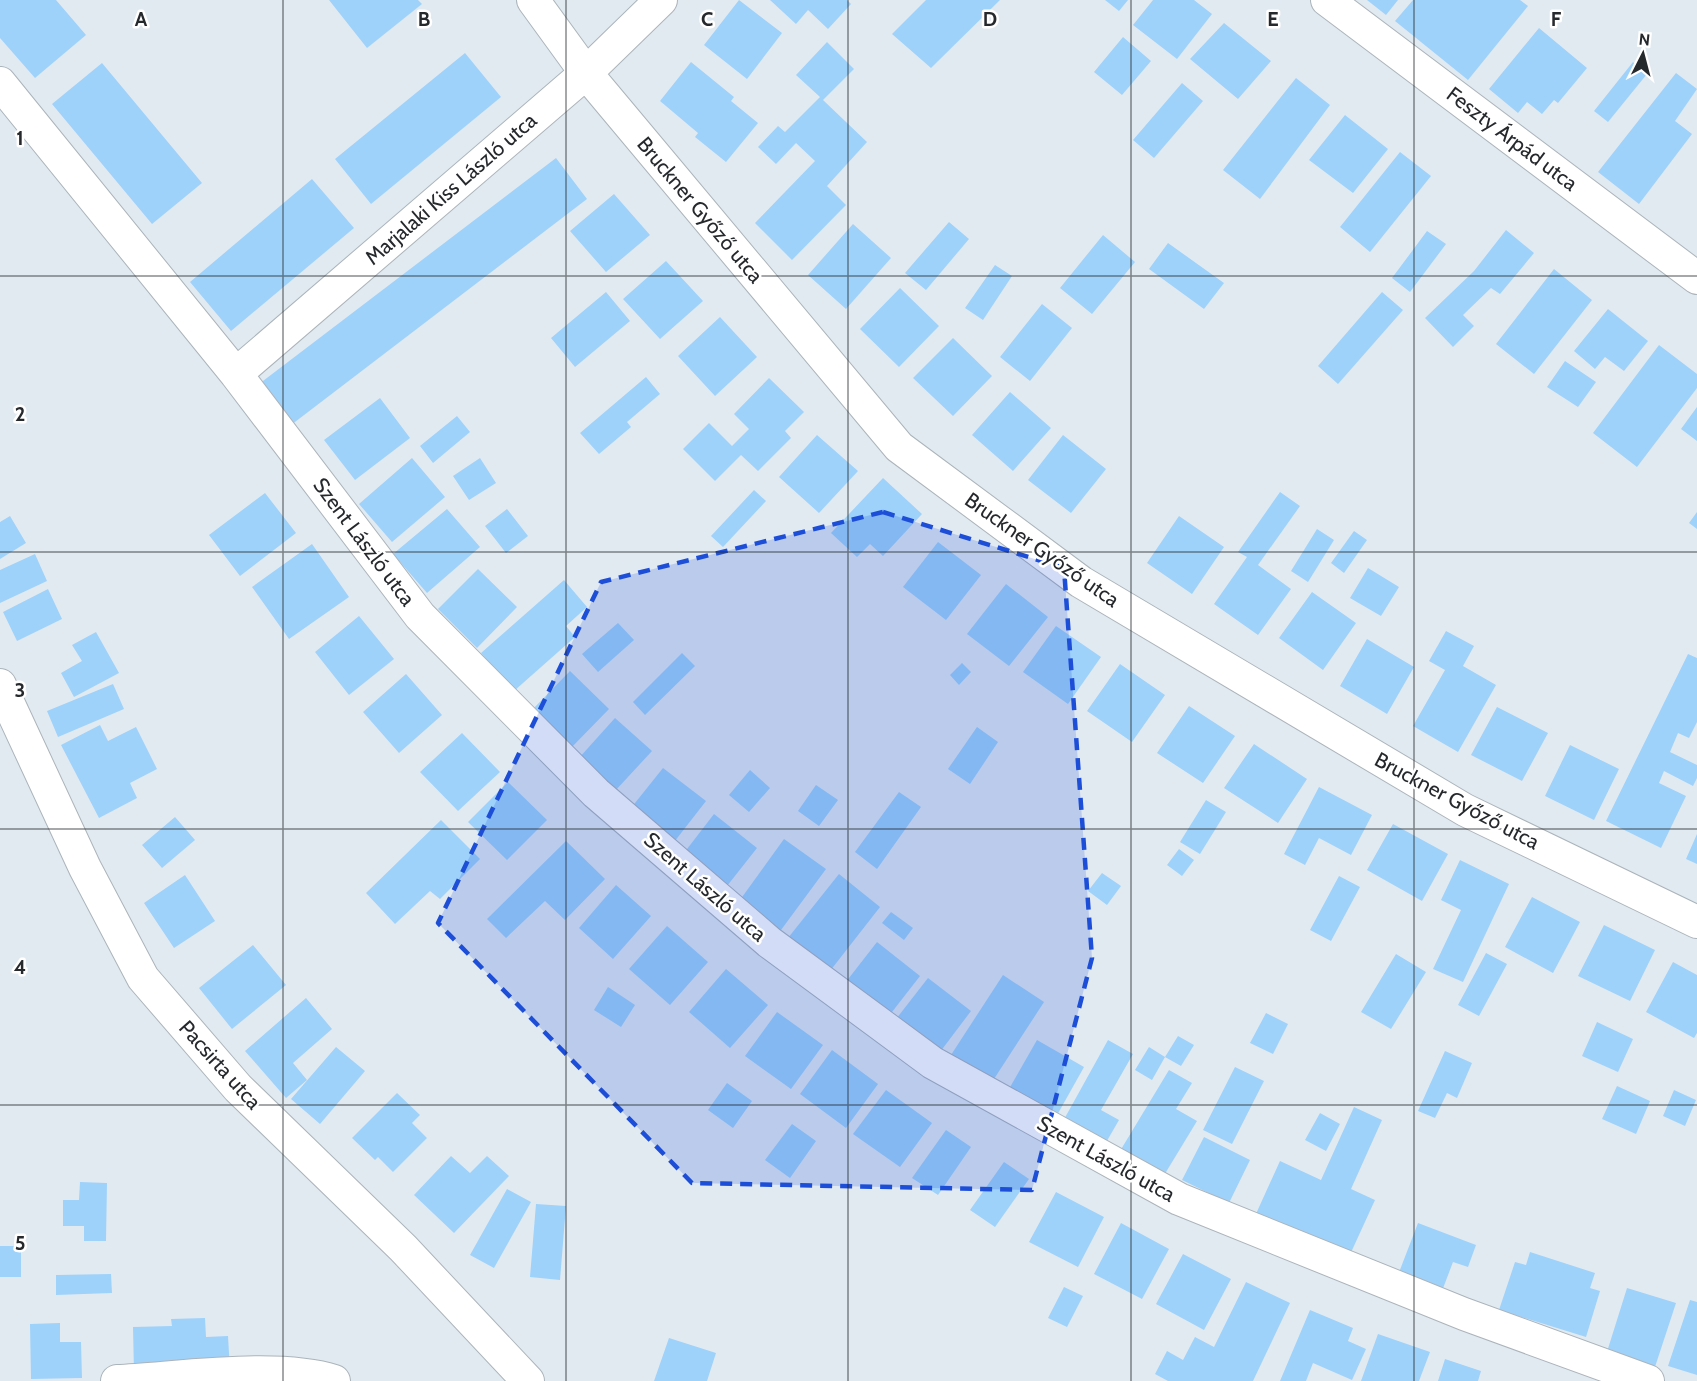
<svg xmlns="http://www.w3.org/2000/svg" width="1697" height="1381" viewBox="0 0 1697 1381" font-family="Cabin,sans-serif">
	<rect width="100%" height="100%" fill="#e2eaf1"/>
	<!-- building -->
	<path fill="#9ed2fa" d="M 0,0 L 56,0 L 86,35 L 35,78 L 0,38 Z
		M 329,0 L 418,0 L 422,4 L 367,48 Z
		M 739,0 L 782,33 L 747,79 L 704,45 Z
		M 770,0 L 847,0 L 851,4 L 828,29 L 808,10 L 796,24 Z
		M 926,0 L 1000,0 L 931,68 L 892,34 Z
		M 1105,0 L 1128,0 L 1119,11 Z
		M 1153,0 L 1194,0 L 1212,14 L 1177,59 L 1133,25 Z
		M 1367,0 L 1398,0 L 1386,15 Z
		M 1413,0 L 1520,0 L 1528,6 L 1468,80 L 1395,21 Z
		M 1224,23 L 1271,61 L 1238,99 L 1190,59 Z
		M 1539,28 L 1587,68 L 1558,103 L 1554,100 L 1542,114 L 1527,102 L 1518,113 L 1489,89 Z
		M 1123,37 L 1151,61 L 1122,95 L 1094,72 Z
		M 827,42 L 854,69 L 823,100 L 867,142 L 827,186 L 846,205 L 792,260 L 755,223 L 815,161 L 796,143 L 776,164 L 758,147 L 778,126 L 785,132 L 820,97 L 796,75 Z
		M 465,53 L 501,97 L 371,204 L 335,159 Z
		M 691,62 L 734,97 L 731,101 L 758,123 L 726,162 L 695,137 L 698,133 L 660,101 Z
		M 1633,62 L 1647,74 L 1608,122 L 1594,111 Z
		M 102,63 L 202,183 L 152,224 L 52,104 Z
		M 1676,73 L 1697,89 L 1675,121 L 1692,134 L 1639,204 L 1598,172 Z
		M 1296,78 L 1330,105 L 1260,199 L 1223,170 Z
		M 1182,83 L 1203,101 L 1154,158 L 1133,140 Z
		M 1345,115 L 1388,149 L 1353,193 L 1309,160 Z
		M 1400,152 L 1431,176 L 1370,252 L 1340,227 Z
		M 556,158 L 587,199 L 291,425 L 259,384 Z
		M 312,179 L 354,228 L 231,331 L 190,282 Z
		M 614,194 L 650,235 L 606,272 L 570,231 Z
		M 949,222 L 969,239 L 926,290 L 905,273 Z
		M 853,224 L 891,258 L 846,309 L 808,275 Z
		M 1506,230 L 1534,253 L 1500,294 L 1491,288 L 1463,315 L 1474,326 L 1453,347 L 1425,318 L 1474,271 Z
		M 1427,231 L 1446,244 L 1410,292 L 1392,278 Z
		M 1103,235 L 1135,262 L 1092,314 L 1060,288 Z
		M 1168,243 L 1224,283 L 1204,309 L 1149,269 Z
		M 666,261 L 703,301 L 660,339 L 623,299 Z
		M 995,265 L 1012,276 L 983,320 L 965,308 Z
		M 1554,269 L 1592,300 L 1534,374 L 1496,344 Z
		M 900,288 L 939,326 L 899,367 L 860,329 Z
		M 606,292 L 630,321 L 575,367 L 551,338 Z
		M 1382,292 L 1403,310 L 1338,384 L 1318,366 Z
		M 1042,304 L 1072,328 L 1030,381 L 1000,357 Z
		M 1608,309 L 1648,341 L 1624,371 L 1605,357 L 1595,369 L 1574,351 Z
		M 720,317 L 757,357 L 715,396 L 678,356 Z
		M 953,338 L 992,376 L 953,416 L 913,378 Z
		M 1659,345 L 1697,374 L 1697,388 L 1637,467 L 1593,433 Z
		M 1565,361 L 1596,382 L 1578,407 L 1547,387 Z
		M 646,377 L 660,394 L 627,422 L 631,427 L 599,454 L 580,433 Z
		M 769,378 L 804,412 L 785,431 L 791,438 L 758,471 L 741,455 L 715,481 L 683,449 L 709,423 L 732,446 L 749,429 L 734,414 Z
		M 1010,392 L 1051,428 L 1013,471 L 972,435 Z
		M 380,398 L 410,438 L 355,480 L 324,440 Z
		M 1697,407 L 1697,441 L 1681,429 Z
		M 457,416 L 470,432 L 433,463 L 420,446 Z
		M 817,435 L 858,471 L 819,513 L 779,477 Z
		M 1063,435 L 1106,469 L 1071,513 L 1028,480 Z
		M 412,458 L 445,497 L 392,542 L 359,504 Z
		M 480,458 L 496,483 L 469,500 L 453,476 Z
		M 883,478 L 922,514 L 883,556 L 870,544 L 857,557 L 831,533 Z
		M 754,490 L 766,501 L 723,547 L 711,536 Z
		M 1280,492 L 1300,506 L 1258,565 L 1291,589 L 1258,635 L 1214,604 L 1247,557 L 1238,552 Z
		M 265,493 L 296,533 L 240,576 L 209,535 Z
		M 447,509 L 480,547 L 427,593 L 393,554 Z
		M 507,509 L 528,536 L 506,553 L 485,526 Z
		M 1697,512 L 1697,529 L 1689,523 Z
		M 10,516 L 26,543 L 0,559 L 0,522 Z
		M 1179,516 L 1224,547 L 1192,594 L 1147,563 Z
		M 1317,529 L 1334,540 L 1308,582 L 1291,571 Z
		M 1354,531 L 1367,540 L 1344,573 L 1331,563 Z
		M 938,542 L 981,575 L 946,620 L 903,587 Z
		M 312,544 L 349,597 L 289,639 L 252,587 Z
		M 35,554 L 47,581 L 0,603 L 0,570 Z
		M 1368,568 L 1399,587 L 1381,616 L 1350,598 Z
		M 478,569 L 517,607 L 477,648 L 438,609 Z
		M 564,580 L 587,607 L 566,626 L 575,637 L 514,691 L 481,653 Z
		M 1006,584 L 1048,617 L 1009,666 L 967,634 Z
		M 48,589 L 62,619 L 17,641 L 3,612 Z
		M 1312,592 L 1356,623 L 1323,670 L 1279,638 Z
		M 359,616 L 394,659 L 349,695 L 315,652 Z
		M 618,623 L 634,640 L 598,672 L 582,654 Z
		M 1056,626 L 1101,657 L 1068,704 L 1023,672 Z
		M 1446,631 L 1474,646 L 1463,666 L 1496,685 L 1458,752 L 1413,726 L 1445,670 L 1429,661 Z
		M 96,632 L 119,673 L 74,697 L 61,673 L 82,661 L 72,645 Z
		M 1367,639 L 1414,667 L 1387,714 L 1340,686 Z
		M 682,653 L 695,666 L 645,715 L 633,702 Z
		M 1688,654 L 1697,658 L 1697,722 L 1689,738 L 1678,733 L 1670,752 L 1697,765 L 1697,778 L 1693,786 L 1664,771 L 1659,783 L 1686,796 L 1661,848 L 1606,821 Z
		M 962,663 L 971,672 L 959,685 L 950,675 Z
		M 1120,664 L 1165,695 L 1132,742 L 1087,711 Z
		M 570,671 L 609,709 L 569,750 L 530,712 Z
		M 406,674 L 442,715 L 399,753 L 363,712 Z
		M 113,684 L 124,709 L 58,737 L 47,711 Z
		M 1189,706 L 1235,736 L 1203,783 L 1157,753 Z
		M 1497,707 L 1548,733 L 1522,781 L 1471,755 Z
		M 615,718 L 652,751 L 615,791 L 579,758 Z
		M 100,725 L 108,741 L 136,727 L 157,769 L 130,783 L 137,798 L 99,818 L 61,745 Z
		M 977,727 L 998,742 L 970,784 L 948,769 Z
		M 462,733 L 500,772 L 458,811 L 420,772 Z
		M 1254,744 L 1307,779 L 1278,823 L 1224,788 Z
		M 1570,745 L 1619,769 L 1594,820 L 1545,796 Z
		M 663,768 L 706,801 L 671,846 L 627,813 Z
		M 750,770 L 770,788 L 749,812 L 729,795 Z
		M 508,782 L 547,820 L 507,860 L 468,822 Z
		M 816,785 L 838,800 L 819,826 L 798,811 Z
		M 1319,787 L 1372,815 L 1351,855 L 1319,838 L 1305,865 L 1284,854 Z
		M 899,792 L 921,807 L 877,869 L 855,852 Z
		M 1206,800 L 1226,812 L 1200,854 L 1180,842 Z
		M 714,814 L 757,848 L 727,886 L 684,853 Z
		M 175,817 L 195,840 L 162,868 L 142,845 Z
		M 441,820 L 480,859 L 440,899 L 430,891 L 395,924 L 366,893 Z
		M 1393,824 L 1448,854 L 1422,901 L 1367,870 Z
		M 1697,834 L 1697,864 L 1686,859 Z
		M 784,839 L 826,869 L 781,930 L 740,900 Z
		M 566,841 L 605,879 L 565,920 L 545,901 L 506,938 L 487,919 Z
		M 1179,849 L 1194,860 L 1182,876 L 1167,865 Z
		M 1460,860 L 1509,884 L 1463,982 L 1433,969 L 1461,910 L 1441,900 Z
		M 1102,873 L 1121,886 L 1107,905 L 1088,891 Z
		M 839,874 L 880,907 L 830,971 L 788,938 Z
		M 185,875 L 215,921 L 174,948 L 144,903 Z
		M 1339,876 L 1360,887 L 1331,941 L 1310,930 Z
		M 616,885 L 651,916 L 613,959 L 579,928 Z
		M 1532,897 L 1580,922 L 1553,973 L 1505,947 Z
		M 891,912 L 913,928 L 904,940 L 882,923 Z
		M 1604,925 L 1655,950 L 1630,1001 L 1578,976 Z
		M 667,926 L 708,962 L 670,1005 L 629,969 Z
		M 877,942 L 920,976 L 885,1021 L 842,987 Z
		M 253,945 L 286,985 L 232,1029 L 199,988 Z
		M 1486,953 L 1507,964 L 1479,1016 L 1458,1005 Z
		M 1396,954 L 1426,972 L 1391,1029 L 1361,1012 Z
		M 1673,962 L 1697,975 L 1697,1033 L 1694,1038 L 1646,1012 Z
		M 726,969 L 768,1005 L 730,1048 L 689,1012 Z
		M 1003,975 L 1044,1002 L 992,1082 L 951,1055 Z
		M 928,978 L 971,1011 L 937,1056 L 893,1023 Z
		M 608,987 L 635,1005 L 621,1027 L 594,1010 Z
		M 306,998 L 332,1029 L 293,1063 L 307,1080 L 286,1098 L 245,1051 Z
		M 777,1012 L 823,1045 L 791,1089 L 745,1056 Z
		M 1266,1013 L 1288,1024 L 1273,1054 L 1250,1043 Z
		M 1597,1022 L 1633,1039 L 1618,1072 L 1582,1056 Z
		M 1178,1036 L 1194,1045 L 1181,1066 L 1165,1057 Z
		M 1037,1040 L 1084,1067 L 1056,1117 L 1009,1089 Z
		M 1108,1040 L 1133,1054 L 1101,1110 L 1119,1120 L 1104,1146 L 1062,1123 Z
		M 336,1047 L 365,1071 L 320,1124 L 291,1099 Z
		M 1149,1047 L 1165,1057 L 1152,1080 L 1135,1070 Z
		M 832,1050 L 878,1084 L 846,1128 L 800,1094 Z
		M 1445,1051 L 1472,1063 L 1457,1098 L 1447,1093 L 1435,1118 L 1418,1111 Z
		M 1235,1067 L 1264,1081 L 1232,1144 L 1203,1130 Z
		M 1169,1070 L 1192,1083 L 1176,1109 L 1197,1121 L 1163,1177 L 1120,1151 Z
		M 727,1083 L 752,1101 L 733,1128 L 708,1110 Z
		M 1617,1086 L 1650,1101 L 1636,1134 L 1602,1119 Z
		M 886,1090 L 932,1123 L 900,1167 L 853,1134 Z
		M 1674,1090 L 1696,1100 L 1685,1126 L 1663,1116 Z
		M 397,1093 L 420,1115 L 412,1123 L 427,1138 L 393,1172 L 378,1157 L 375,1160 L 352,1138 Z
		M 1354,1107 L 1382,1120 L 1351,1189 L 1375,1200 L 1348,1259 L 1255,1216 L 1280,1161 L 1321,1180 Z
		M 1320,1113 L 1340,1124 L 1326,1151 L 1305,1140 Z
		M 792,1124 L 816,1141 L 790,1178 L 765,1160 Z
		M 946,1130 L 971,1147 L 938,1195 L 912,1178 Z
		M 1204,1137 L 1250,1160 L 1229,1203 L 1182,1180 Z
		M 451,1156 L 470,1173 L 487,1156 L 509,1176 L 454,1233 L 414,1195 Z
		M 1004,1162 L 1029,1179 L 995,1227 L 970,1210 Z
		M 80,1182 L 107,1183 L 106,1241 L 84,1241 L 84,1226 L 63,1226 L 63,1200 L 79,1200 Z
		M 507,1189 L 531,1202 L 494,1268 L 470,1255 Z
		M 1056,1192 L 1104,1217 L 1078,1267 L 1029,1242 Z
		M 536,1204 L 566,1206 L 560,1280 L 530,1277 Z
		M 1121,1223 L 1169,1249 L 1142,1299 L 1094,1274 Z
		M 1418,1223 L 1476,1245 L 1468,1267 L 1453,1262 L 1442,1291 L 1398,1275 Z
		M 0,1246 L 21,1246 L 21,1277 L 0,1277 Z
		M 1530,1252 L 1595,1273 L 1590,1288 L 1600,1291 L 1586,1337 L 1499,1310 L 1515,1262 L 1526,1265 Z
		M 1183,1254 L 1231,1279 L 1204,1330 L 1156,1304 Z
		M 111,1274 L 112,1293 L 56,1295 L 56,1275 Z
		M 1246,1282 L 1290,1303 L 1253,1381 L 1168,1381 L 1155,1374 L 1167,1351 L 1183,1360 L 1195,1337 L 1214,1347 Z
		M 1064,1287 L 1083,1296 L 1067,1327 L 1048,1318 Z
		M 1627,1288 L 1676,1303 L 1654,1370 L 1606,1355 Z
		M 1690,1300 L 1697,1302 L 1697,1375 L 1668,1366 Z
		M 1310,1310 L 1353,1328 L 1348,1341 L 1366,1349 L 1352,1380 L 1313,1363 L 1306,1381 L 1280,1381 Z
		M 205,1318 L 206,1337 L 228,1336 L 230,1370 L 134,1373 L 133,1327 L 172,1326 L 171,1319 Z
		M 60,1323 L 60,1342 L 81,1342 L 82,1378 L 31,1379 L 30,1324 Z
		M 1378,1334 L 1430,1352 L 1419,1381 L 1361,1381 Z
		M 669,1338 L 716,1353 L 707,1381 L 654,1381 Z
		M 1445,1359 L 1481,1371 L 1478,1381 L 1438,1381 Z"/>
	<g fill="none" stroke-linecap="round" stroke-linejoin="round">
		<defs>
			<path id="minor" d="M 533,0 L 586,73 L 899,447 L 1081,582 L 1465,810 L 1697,922
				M 1327,0 L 1697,278
				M 0,83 L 236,374 L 420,616 L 596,793 L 769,942 L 933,1063 L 1179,1199 L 1464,1314 L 1648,1381
				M 236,374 L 586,73 L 661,0
				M 0,685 L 85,868 L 143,978 L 238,1088 L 403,1248 L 528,1381
				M 117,1381 C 178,1378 279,1363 334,1381"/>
		</defs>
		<!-- minor casing -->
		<use href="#minor" stroke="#acb4bb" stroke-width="34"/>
		<!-- minor -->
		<use href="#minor" stroke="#fff" stroke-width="32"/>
	</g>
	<!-- marked area -->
	<path fill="#1d4ed8" fill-opacity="0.2" stroke="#1d4ed8" stroke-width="4.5" stroke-dasharray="12 8" stroke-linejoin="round" d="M 883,512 L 1064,568 L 1092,958 L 1032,1190 L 692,1183 L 438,923 L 601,582 Z"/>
	<!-- grid -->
	<path fill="none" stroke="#26292c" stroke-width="1.5" stroke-opacity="0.55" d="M 283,0 L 283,1381M 566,0 L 566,1381M 848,0 L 848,1381M 1131,0 L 1131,1381M 1414,0 L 1414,1381M 0,276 L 1697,276M 0,552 L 1697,552M 0,829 L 1697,829M 0,1105 L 1697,1105"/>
	<g text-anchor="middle" stroke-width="5" stroke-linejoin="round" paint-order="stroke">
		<!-- street labels -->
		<g font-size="21" fill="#26292c" stroke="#fff">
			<text transform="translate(1512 139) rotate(37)" y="7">Feszty Árpád utca</text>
			<text transform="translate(451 189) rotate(-41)" y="7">Marjalaki Kiss László utca</text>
			<text transform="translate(700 210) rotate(50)" y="7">Bruckner Győző utca</text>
			<text transform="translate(364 542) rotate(53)" y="7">Szent László utca</text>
			<text transform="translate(1042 550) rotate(35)" y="7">Bruckner Győző utca</text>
			<text transform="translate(1457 801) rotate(28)" y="7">Bruckner Győző utca</text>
			<text transform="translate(705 887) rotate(41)" y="7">Szent László utca</text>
			<text transform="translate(220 1065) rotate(48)" y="7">Pacsirta utca</text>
			<text transform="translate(1106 1159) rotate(29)" y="7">Szent László utca</text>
		</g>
	</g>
	<g font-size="20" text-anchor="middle" font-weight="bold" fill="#26292c" stroke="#fff" stroke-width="5" stroke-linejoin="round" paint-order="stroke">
		<text x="141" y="26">A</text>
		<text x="424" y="26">B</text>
		<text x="707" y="26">C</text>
		<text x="990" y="26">D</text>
		<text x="1273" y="26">E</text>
		<text x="1556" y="26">F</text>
		<text x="20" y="145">1</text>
		<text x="20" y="421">2</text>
		<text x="20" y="697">3</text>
		<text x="20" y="974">4</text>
		<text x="20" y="1250">5</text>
	</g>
	<!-- north arrow -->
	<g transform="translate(1643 54) rotate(6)" stroke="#ffffff" stroke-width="4.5" paint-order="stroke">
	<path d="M0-4.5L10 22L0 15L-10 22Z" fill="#26292c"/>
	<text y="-9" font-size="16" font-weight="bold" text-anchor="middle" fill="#26292c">N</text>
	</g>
</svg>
